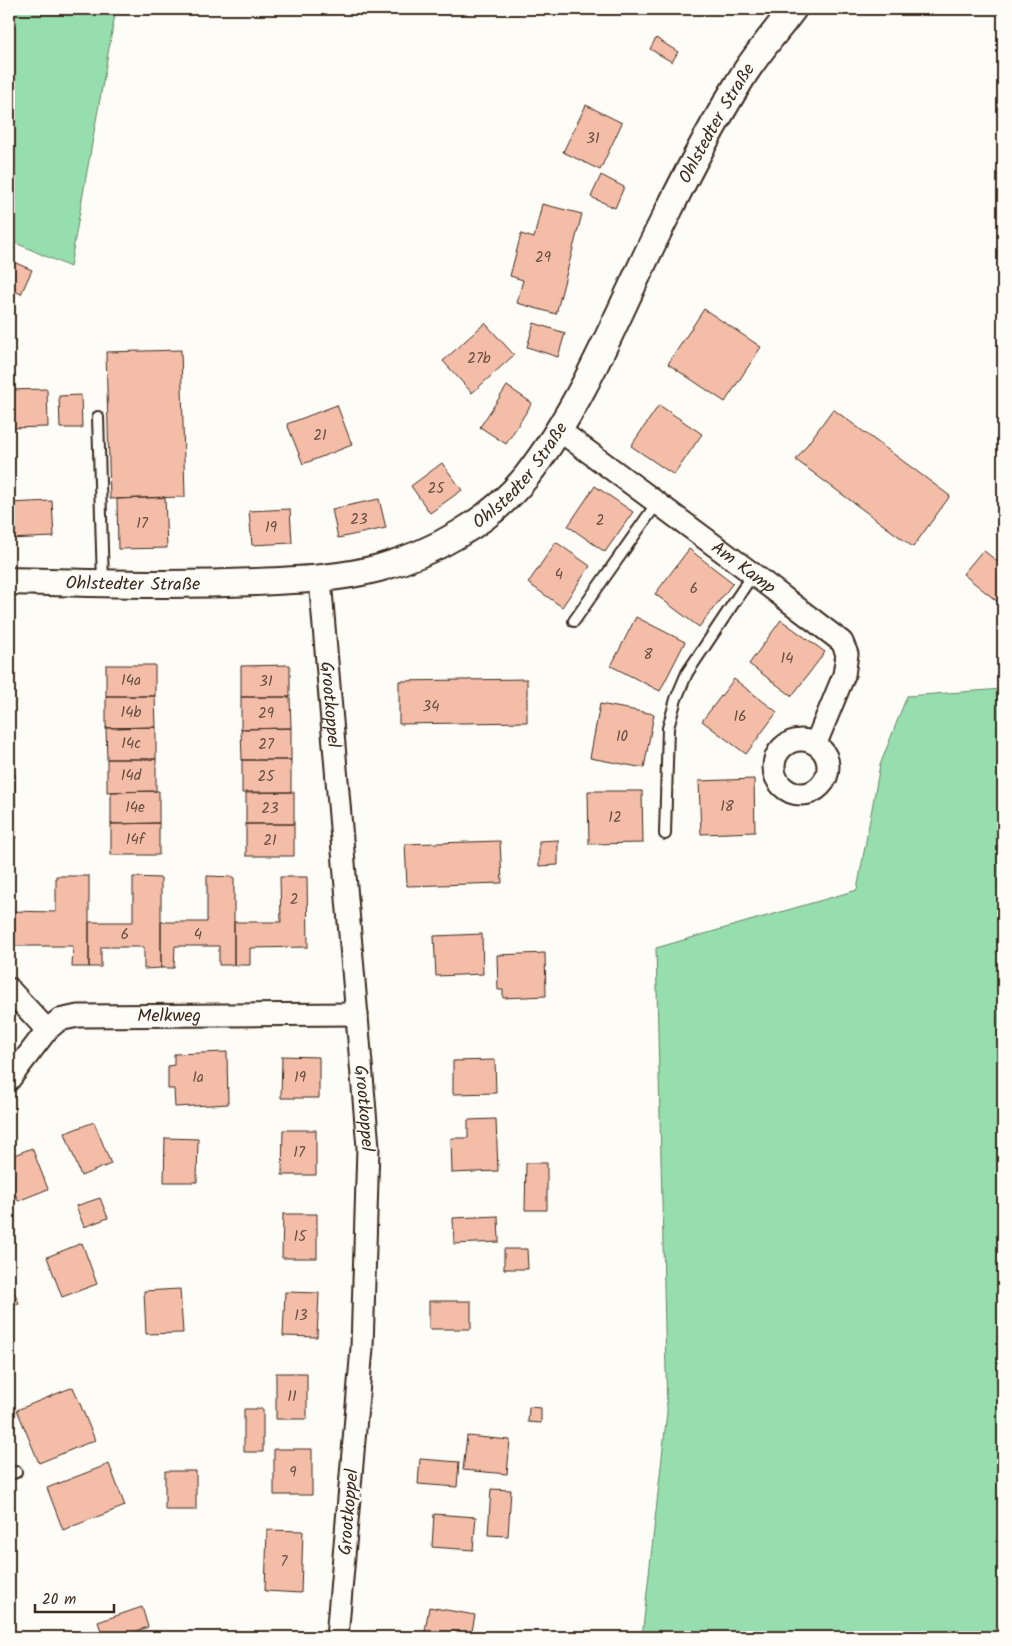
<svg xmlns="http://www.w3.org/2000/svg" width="1012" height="1646" viewBox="0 0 1012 1646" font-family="Kalam,sans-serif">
	<rect width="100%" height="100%" fill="#fdfcf7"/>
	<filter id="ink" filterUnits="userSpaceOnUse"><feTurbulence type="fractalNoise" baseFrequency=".02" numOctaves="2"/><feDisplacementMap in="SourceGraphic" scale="10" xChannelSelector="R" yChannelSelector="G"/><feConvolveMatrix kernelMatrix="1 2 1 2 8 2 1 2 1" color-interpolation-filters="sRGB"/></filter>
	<g filter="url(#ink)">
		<!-- green -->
		<path fill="#96dead" stroke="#688466" d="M 9,9 L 116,9 L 70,267 L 9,240 Z
			M 1003,689 L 1003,1637 L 642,1637 L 667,1412 L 656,948 L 857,890 L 880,765 L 907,696 Z"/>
		<!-- building -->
		<path fill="#f4bda8" stroke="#3b2a1e" d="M 656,38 L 678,52 L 672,62 L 650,49 Z
			M 586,105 L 622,123 L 600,170 L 563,152 Z
			M 601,175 L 624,187 L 615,208 L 591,197 Z
			M 542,204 L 582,214 L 556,314 L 517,303 L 523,280 L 510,276 L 521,234 L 534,238 Z
			M 9,260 L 32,270 L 21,294 L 9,288 Z
			M 704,309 L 761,347 L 725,402 L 668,364 Z
			M 485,323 L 514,355 L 472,393 L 443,361 Z
			M 534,323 L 565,333 L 558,357 L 527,347 Z
			M 181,350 L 185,497 L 110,499 L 106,352 Z
			M 507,386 L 532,403 L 506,444 L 480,427 Z
			M 47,389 L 48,427 L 9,428 L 9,390 Z
			M 81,395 L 82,428 L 60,428 L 59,396 Z
			M 337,405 L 352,445 L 303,464 L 287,424 Z
			M 659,405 L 702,434 L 674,475 L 631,446 Z
			M 833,409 L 950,496 L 913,547 L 796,460 Z
			M 442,463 L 462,490 L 430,513 L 411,486 Z
			M 595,486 L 633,512 L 605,552 L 568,526 Z
			M 165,497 L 167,548 L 118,549 L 117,499 Z
			M 379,499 L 386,528 L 338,538 L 332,509 Z
			M 52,501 L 54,537 L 9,539 L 9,503 Z
			M 290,509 L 292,543 L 252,545 L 249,511 Z
			M 556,542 L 590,566 L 562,607 L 528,583 Z
			M 689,549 L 733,583 L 699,627 L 655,594 Z
			M 983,550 L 1003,566 L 1003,606 L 963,574 Z
			M 636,617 L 685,642 L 660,691 L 611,666 Z
			M 781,620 L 825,652 L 792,696 L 749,664 Z
			M 9,648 L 12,648 L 12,679 L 9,679 Z
			M 106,665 L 155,665 L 155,696 L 106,696 Z
			M 290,665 L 290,697 L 241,697 L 241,666 Z
			M 9,679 L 12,679 L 12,711 L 9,711 Z
			M 527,679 L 527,722 L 399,724 L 399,681 Z
			M 734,679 L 777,712 L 746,754 L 702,721 Z
			M 106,696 L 155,696 L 156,727 L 106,728 Z
			M 241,697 L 290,697 L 291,728 L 241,729 Z
			M 600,704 L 654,714 L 644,768 L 590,758 Z
			M 9,711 L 12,711 L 12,742 L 9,742 Z
			M 156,727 L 156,759 L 107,759 L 106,728 Z
			M 291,728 L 291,760 L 242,760 L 241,729 Z
			M 9,742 L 12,742 L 13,774 L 9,774 Z
			M 107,759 L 156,759 L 156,791 L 107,792 Z
			M 242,760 L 291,760 L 291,792 L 242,793 Z
			M 9,774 L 15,774 L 15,806 L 9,806 Z
			M 754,779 L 755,832 L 701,834 L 699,781 Z
			M 159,791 L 159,823 L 111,824 L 111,792 Z
			M 588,791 L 642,791 L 643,843 L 589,844 Z
			M 246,792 L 294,792 L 294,824 L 246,824 Z
			M 9,806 L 15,806 L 16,838 L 9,838 Z
			M 159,823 L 159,855 L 111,855 L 111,824 Z
			M 246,824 L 294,824 L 294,856 L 246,856 Z
			M 558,840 L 558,865 L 539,866 L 539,841 Z
			M 500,841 L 502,883 L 407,886 L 405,844 Z
			M 56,876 L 89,876 L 89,967 L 72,967 L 73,946 L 9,946 L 9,911 L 56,912 Z
			M 207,876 L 234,877 L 234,965 L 219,965 L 219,946 L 175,946 L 174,968 L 161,968 L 161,922 L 207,922 Z
			M 133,877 L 161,878 L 161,968 L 144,969 L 144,947 L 101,947 L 101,967 L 89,967 L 89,922 L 133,922 Z
			M 280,877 L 307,877 L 308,947 L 250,948 L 250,965 L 234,965 L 234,922 L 281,922 Z
			M 482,934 L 483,974 L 436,976 L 434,936 Z
			M 545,953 L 546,996 L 503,998 L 503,990 L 498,990 L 497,955 Z
			M 227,1052 L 228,1104 L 175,1107 L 174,1089 L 168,1089 L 168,1066 L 174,1065 L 174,1054 Z
			M 282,1056 L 319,1057 L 319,1098 L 281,1098 Z
			M 495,1060 L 496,1093 L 453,1094 L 453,1061 Z
			M 496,1119 L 498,1171 L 452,1173 L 451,1138 L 468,1138 L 468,1120 Z
			M 94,1122 L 111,1164 L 81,1176 L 65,1133 Z
			M 283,1130 L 316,1130 L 316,1175 L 282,1175 Z
			M 165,1138 L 198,1139 L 197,1182 L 164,1182 Z
			M 32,1148 L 48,1189 L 18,1201 L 9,1178 L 9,1157 Z
			M 526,1163 L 547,1163 L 547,1210 L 525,1210 Z
			M 100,1198 L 108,1218 L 84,1227 L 76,1206 Z
			M 283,1214 L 317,1214 L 317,1258 L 282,1258 Z
			M 498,1216 L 499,1242 L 454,1244 L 453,1218 Z
			M 82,1243 L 97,1284 L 62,1297 L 47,1257 Z
			M 504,1249 L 527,1249 L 528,1269 L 504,1269 Z
			M 9,1280 L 19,1303 L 9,1308 Z
			M 180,1289 L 183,1333 L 146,1334 L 144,1291 Z
			M 285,1292 L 319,1293 L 317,1337 L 283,1336 Z
			M 429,1301 L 471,1301 L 471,1329 L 429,1329 Z
			M 276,1373 L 307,1373 L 307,1419 L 276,1419 Z
			M 73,1387 L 95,1440 L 39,1463 L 17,1410 Z
			M 529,1407 L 541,1408 L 541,1423 L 528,1422 Z
			M 244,1409 L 263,1409 L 263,1452 L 244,1452 Z
			M 467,1436 L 510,1440 L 507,1474 L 463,1470 Z
			M 274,1449 L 312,1449 L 312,1495 L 274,1495 Z
			M 420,1459 L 459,1462 L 457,1487 L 418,1484 Z
			M 109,1464 L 125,1506 L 63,1530 L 47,1488 Z
			M 165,1471 L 196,1471 L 196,1510 L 165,1510 Z
			M 491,1489 L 511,1490 L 508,1536 L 488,1535 Z
			M 434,1514 L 476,1517 L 473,1550 L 432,1547 Z
			M 267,1530 L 303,1531 L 301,1593 L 265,1591 Z
			M 142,1607 L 148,1627 L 119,1637 L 103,1637 L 98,1622 Z
			M 429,1607 L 475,1615 L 471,1637 L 424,1637 Z
			M 188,1632 L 190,1637 L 174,1637 Z"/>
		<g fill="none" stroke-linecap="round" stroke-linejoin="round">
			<defs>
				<path id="service" d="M 98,417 L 103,582
					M 574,621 L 657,503
					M 665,834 L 668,728 L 676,699 L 687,673 L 753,574
					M 9,1475 L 16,1472"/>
				<g id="minor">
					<path id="s1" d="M 559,430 L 753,574 L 842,642 L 847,654 L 844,675 L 816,743"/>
					<path id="s2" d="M 320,579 L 368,1147 L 362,1348 L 337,1637"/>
					<circle cx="801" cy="767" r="27"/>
					<path d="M 9,989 L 47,1030"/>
					<path id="s3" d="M 9,1080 L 47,1030 L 59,1020 L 78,1016 L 357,1014"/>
				</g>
				<g id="tertiary">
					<path id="s4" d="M 9,581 C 91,583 173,586 255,582 C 297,580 338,579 379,568 C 433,553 490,522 526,477 C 586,401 621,304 665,218 C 688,171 713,124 741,79 C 756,54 776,32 793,9"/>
				</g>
			</defs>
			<!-- service casing -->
			<use href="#service" stroke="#3b2a1e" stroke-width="14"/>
			<!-- minor casing -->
			<use href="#minor" stroke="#3b2a1e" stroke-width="25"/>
			<!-- tertiary casing -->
			<use href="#tertiary" stroke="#3b2a1e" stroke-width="30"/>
			<!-- service -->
			<use href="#service" stroke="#fdfcf7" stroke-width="10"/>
			<!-- minor -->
			<use href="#minor" stroke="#fdfcf7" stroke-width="21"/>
			<!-- tertiary -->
			<use href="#tertiary" stroke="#fdfcf7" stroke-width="26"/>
		</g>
	</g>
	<g text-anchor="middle" stroke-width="4.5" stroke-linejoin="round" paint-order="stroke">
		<!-- number labels -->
		<g font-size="15" fill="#694f40">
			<text x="593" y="143">31</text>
			<text x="543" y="262">29</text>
			<text x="479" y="363">27b</text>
			<text x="320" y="440">21</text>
			<text x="436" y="493">25</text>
			<text x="359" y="524">23</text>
			<text x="600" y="525">2</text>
			<text x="142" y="528">17</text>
			<text x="271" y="532">19</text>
			<text x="559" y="579">4</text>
			<text x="694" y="593">6</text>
			<text x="648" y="659">8</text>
			<text x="787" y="663">14</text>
			<text x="131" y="685">14a</text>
			<text x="266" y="686">31</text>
			<text x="431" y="711">34</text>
			<text x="131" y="717">14b</text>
			<text x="266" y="718">29</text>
			<text x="740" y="721">16</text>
			<text x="622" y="741">10</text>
			<text x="131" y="748">14c</text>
			<text x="266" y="749">27</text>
			<text x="131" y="780">14d</text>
			<text x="266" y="781">25</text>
			<text x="727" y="811">18</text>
			<text x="135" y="812">14e</text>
			<text x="270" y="813">23</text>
			<text x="615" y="822">12</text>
			<text x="135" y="844">14f</text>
			<text x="270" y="845">21</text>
			<text x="294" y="904">2</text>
			<text x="125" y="939">6</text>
			<text x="198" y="939">4</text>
			<text x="198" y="1082">1a</text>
			<text x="300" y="1082">19</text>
			<text x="299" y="1157">17</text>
			<text x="300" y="1241">15</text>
			<text x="301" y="1320">13</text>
			<text x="292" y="1401">11</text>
			<text x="293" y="1477">9</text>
			<text x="284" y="1566">7</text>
		</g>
		<!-- street labels -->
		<g font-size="18" fill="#3b2a1e" stroke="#fdfcf7">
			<text dy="6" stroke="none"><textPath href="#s4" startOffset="949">Ohlstedter Straße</textPath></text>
			<text dy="6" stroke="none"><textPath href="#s4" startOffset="544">Ohlstedter Straße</textPath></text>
			<text dy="6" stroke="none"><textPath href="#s1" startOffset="230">Am Kamp</textPath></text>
			<text dy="6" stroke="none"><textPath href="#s4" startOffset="124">Ohlstedter Straße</textPath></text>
			<text dy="6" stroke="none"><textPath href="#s2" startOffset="126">Grootkoppel</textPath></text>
			<text dy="6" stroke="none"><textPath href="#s3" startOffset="189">Melkweg</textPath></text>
			<text dy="6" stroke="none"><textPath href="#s2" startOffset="531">Grootkoppel</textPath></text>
			<text transform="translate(348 1512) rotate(-85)" y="6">Grootkoppel</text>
		</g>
	</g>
	<!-- margin -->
	<rect width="1012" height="1646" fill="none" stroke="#fdfcf7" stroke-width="30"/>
	<rect x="15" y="15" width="982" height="1616" fill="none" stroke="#3b2a1e" stroke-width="2" filter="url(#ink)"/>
	<!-- scale -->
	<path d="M35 1604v8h79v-8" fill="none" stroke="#3b2a1e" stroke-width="2.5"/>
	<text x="42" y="1604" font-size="15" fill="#3b2a1e" stroke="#fdfcf7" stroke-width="4" paint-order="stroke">20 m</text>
</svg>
